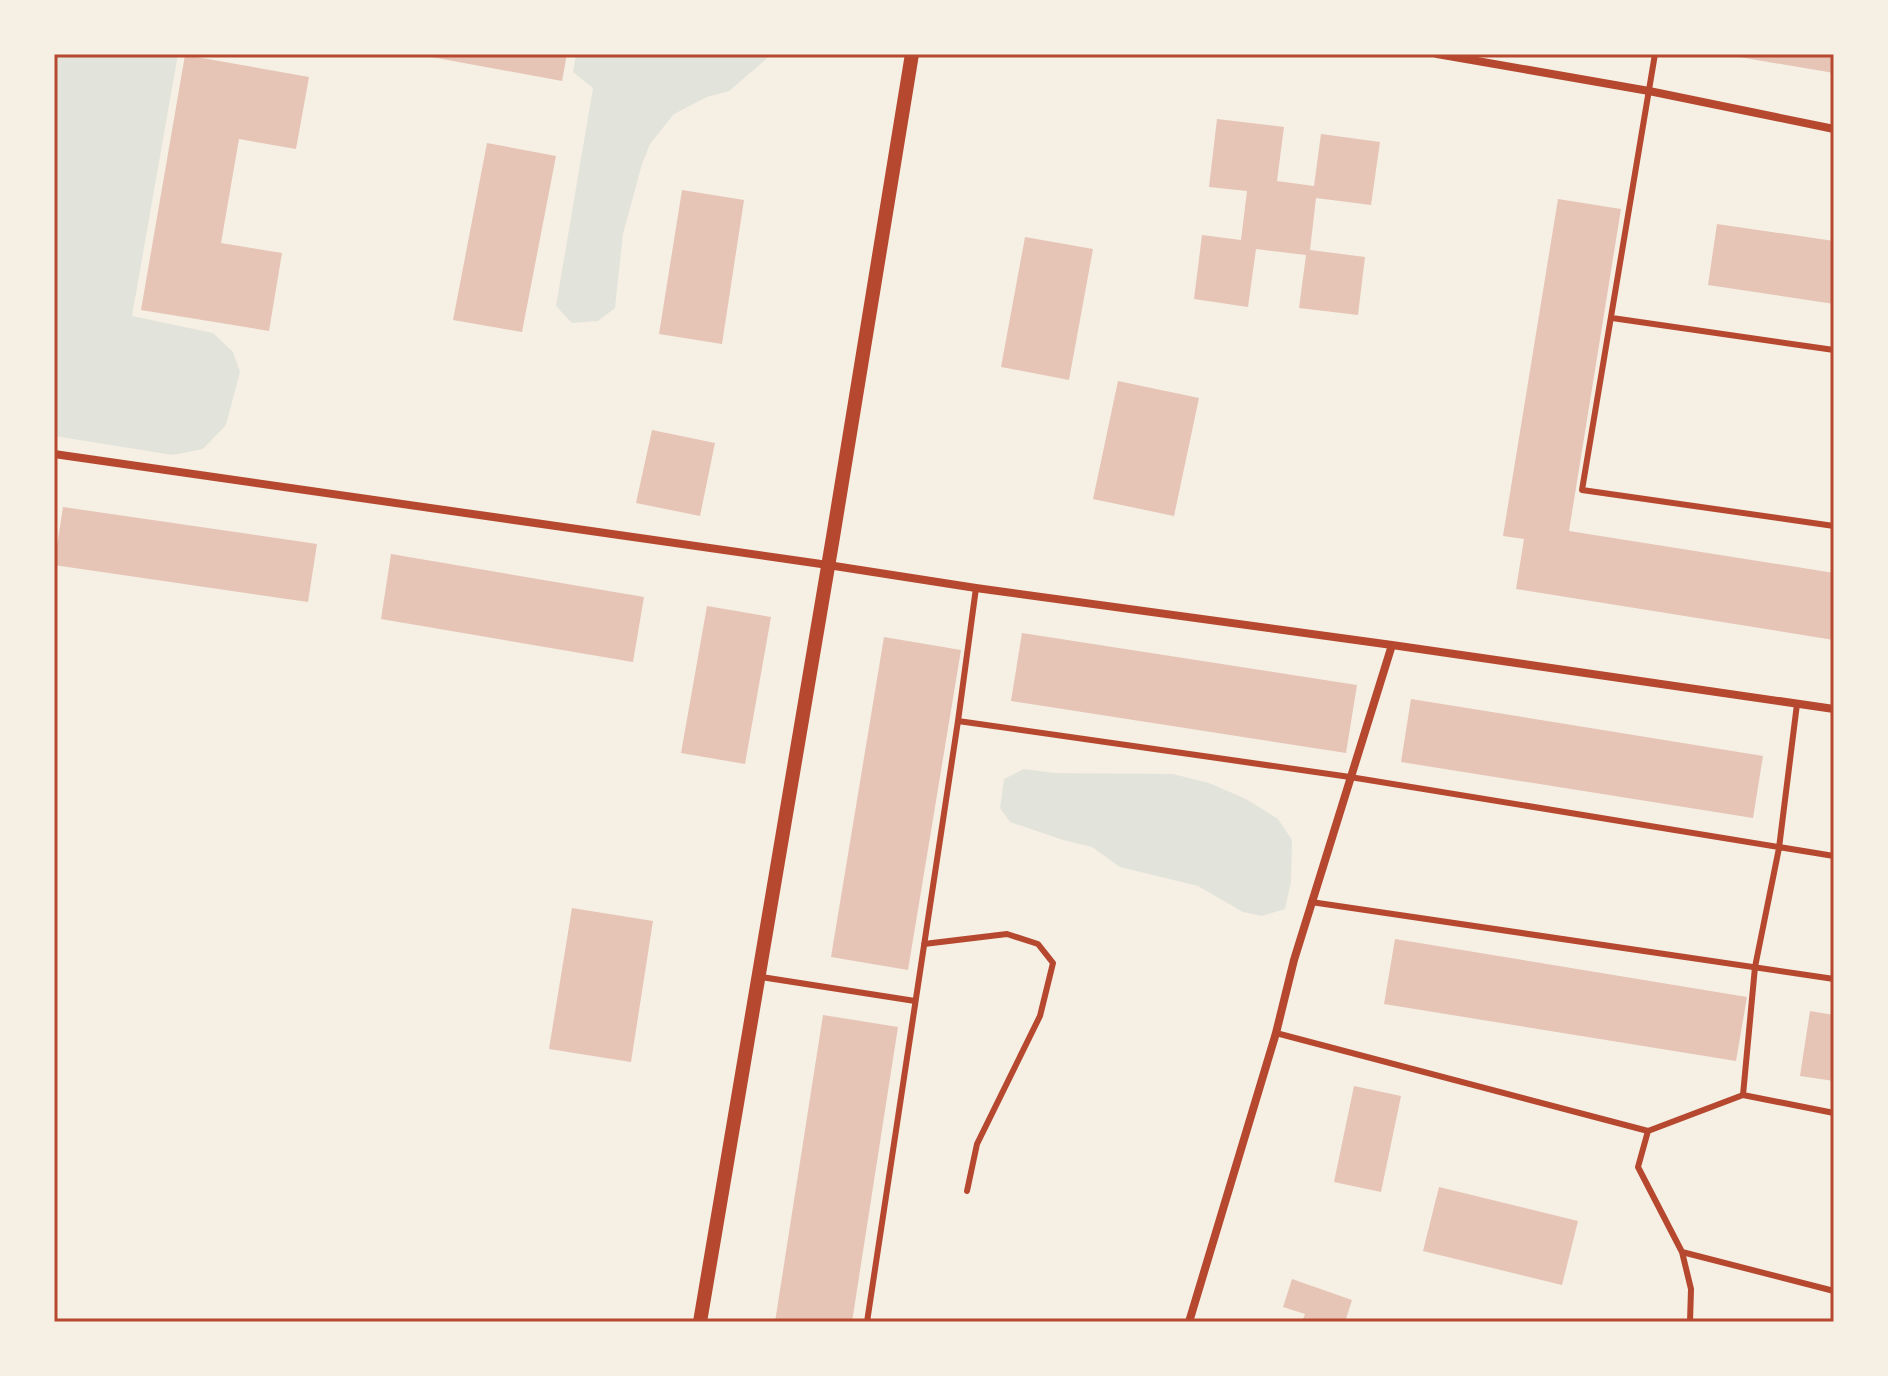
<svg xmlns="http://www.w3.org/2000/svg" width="1888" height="1376" viewBox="0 0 1888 1376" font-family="'Exo 2',sans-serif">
	<rect width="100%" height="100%" fill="#f6efe4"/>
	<!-- green -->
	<path fill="#e2e4dc" d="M 54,54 L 178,54 L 132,316 L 213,333 L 233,352 L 240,372 L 226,425 L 203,449 L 173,455 L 54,436 Z
		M 576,54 L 772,54 L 729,91 L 707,97 L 674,114 L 650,144 L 642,164 L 623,234 L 615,308 L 598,321 L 572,323 L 556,306 L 593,88 L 573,72 Z
		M 1024,769 L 1055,773 L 1173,774 L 1209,783 L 1246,799 L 1278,819 L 1292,840 L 1291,882 L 1285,909 L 1262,916 L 1243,912 L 1198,886 L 1120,867 L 1092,847 L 1063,840 L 1010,822 L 1000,808 L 1004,779 Z"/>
	<!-- building -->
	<path fill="#e6c5b7" d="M 426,54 L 567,54 L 562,81 L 426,56 Z
		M 1733,54 L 1834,54 L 1834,73 L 1733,56 Z
		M 185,55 L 309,77 L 296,149 L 239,139 L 221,243 L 282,253 L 269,331 L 141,310 Z
		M 1217,119 L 1284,127 L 1277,181 L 1314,186 L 1321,134 L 1380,142 L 1371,205 L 1316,198 L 1310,250 L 1365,257 L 1358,315 L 1299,308 L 1306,255 L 1256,249 L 1248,307 L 1194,299 L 1202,235 L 1241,240 L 1247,191 L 1209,187 Z
		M 487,143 L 556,156 L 522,332 L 453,320 Z
		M 682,190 L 744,200 L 722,344 L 659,334 Z
		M 1558,199 L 1621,209 L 1569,531 L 1834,573 L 1834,640 L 1516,589 L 1524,539 L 1503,536 Z
		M 1717,224 L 1834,241 L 1834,304 L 1708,285 Z
		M 1025,237 L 1093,249 L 1069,380 L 1001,367 Z
		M 1118,381 L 1199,398 L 1174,516 L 1093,499 Z
		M 652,430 L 715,443 L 700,516 L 636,503 Z
		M 63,507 L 317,544 L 308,602 L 54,565 Z
		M 391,554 L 644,597 L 633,662 L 381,619 Z
		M 707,606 L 771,617 L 745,764 L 681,753 Z
		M 1022,633 L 1357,685 L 1346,753 L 1011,701 Z
		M 884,637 L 961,650 L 908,970 L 831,957 Z
		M 1411,699 L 1763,756 L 1753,818 L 1401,762 Z
		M 572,908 L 653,921 L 631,1062 L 549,1049 Z
		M 1395,939 L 1747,997 L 1736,1061 L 1384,1004 Z
		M 1810,1011 L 1834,1015 L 1834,1081 L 1800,1076 Z
		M 823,1015 L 898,1027 L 852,1322 L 775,1322 Z
		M 1354,1086 L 1401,1096 L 1381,1192 L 1334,1182 Z
		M 1439,1187 L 1578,1221 L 1562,1285 L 1423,1251 Z
		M 1292,1279 L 1352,1300 L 1345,1322 L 1302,1322 L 1305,1314 L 1283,1307 Z"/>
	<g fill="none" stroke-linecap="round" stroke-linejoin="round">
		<!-- service -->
		<path stroke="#b5482f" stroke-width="6" d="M 1655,54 L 1582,490 L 1834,526
			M 1612,318 L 1834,350
			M 958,721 L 976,588
			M 1311,902 L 1834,979
			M 924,944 L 1007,934 L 1038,944 L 1053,963 L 1040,1016 L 977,1144 L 967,1191
			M 761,977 L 915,1001
			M 1276,1033 L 1648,1131 L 1638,1167 L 1682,1252 L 1691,1289 L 1690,1322
			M 1743,1095 L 1755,967 L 1779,848 L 1797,704
			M 1648,1131 L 1743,1095 L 1834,1113
			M 1682,1252 L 1834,1291
			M 867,1322 L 958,721 L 1350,777 L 1834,856"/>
		<!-- minor -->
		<path stroke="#b5482f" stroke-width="8" d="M 1437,54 L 1649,91 L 1834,129
			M 54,454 L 828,565 L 976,588 L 1392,645 L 1834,709
			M 1189,1322 L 1276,1033 L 1294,960 L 1392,645"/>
		<!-- tertiary -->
		<path stroke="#b5482f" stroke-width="14" d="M 700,1322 L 833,537 L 912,54"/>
	</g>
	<!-- border -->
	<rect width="1888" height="1376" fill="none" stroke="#f6efe4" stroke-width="112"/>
	<rect x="56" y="56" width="1776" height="1264" fill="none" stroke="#b5482f" stroke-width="3"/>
</svg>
